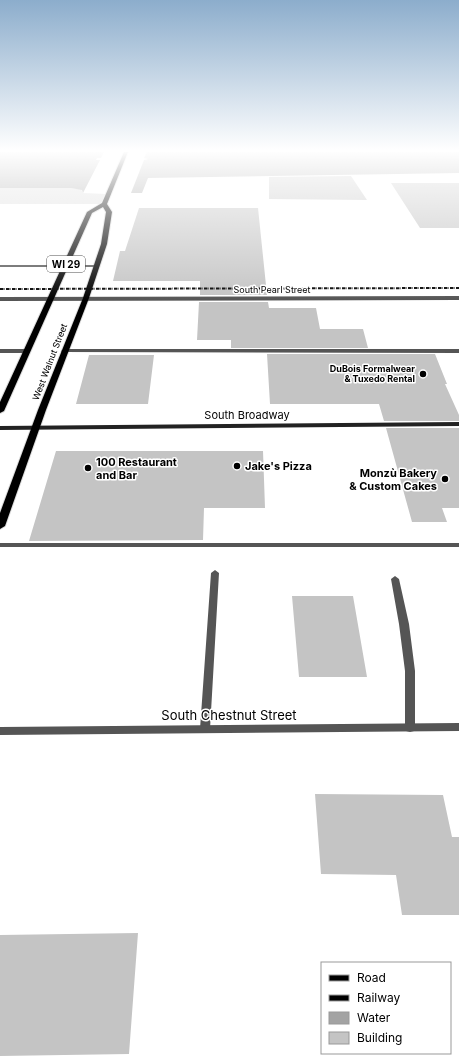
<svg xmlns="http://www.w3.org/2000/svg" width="459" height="1062" viewBox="0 0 459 1062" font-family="Inter,sans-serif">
	<rect width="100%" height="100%" fill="#fff"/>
	<!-- green -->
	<path fill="#dcdcdc" d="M 0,188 L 71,188 L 81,189 L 83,193 L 107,194 L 104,204 L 0,204 Z"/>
	<!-- water -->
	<path fill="#a3a3a3" d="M 0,152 L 459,152 L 459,173 L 148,178 L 142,193 L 83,193 L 82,190 L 71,188 L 0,188 Z"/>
	<!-- pier -->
	<path fill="#fff" d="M 104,152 L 147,152 L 144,158 L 148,159 L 144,160 L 131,193 L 83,193 L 100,160 L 96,160 L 97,158 L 101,158 Z"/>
	<!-- building -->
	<path fill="#c4c4c4" d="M 351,176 L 367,200 L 269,199 L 269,177 Z
		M 391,183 L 459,183 L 459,228 L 420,228 Z
		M 139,208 L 258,208 L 267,295 L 200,295 L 200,281 L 113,281 L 120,251 L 125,251 Z
		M 199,302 L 268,302 L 269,308 L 316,308 L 320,329 L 363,329 L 368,348 L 231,348 L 231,340 L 197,340 Z
		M 267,354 L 435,354 L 447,384 L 445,384 L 459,415 L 459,421 L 384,421 L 379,404 L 270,404 Z
		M 89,355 L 154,355 L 148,404 L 76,404 Z
		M 386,428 L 459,428 L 459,508 L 442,508 L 447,522 L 412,522 Z
		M 56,451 L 263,451 L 265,508 L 204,508 L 203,540 L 29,541 Z
		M 292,596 L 353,596 L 367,677 L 299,677 Z
		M 315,794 L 443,795 L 452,837 L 459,837 L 459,915 L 402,915 L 396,875 L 321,874 Z
		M 138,933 L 129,1054 L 0,1056 L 0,935 Z"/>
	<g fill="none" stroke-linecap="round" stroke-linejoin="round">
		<defs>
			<path id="primary" d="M 124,152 L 128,152 L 107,204 L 112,212 L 107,244 L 89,298 L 46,410 L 5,526 L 0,529 L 0,513 L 38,410 L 83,298 L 101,244 L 106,212 L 103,207 L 92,213 L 4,411 L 0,413 L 0,402 L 87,212 L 102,203 Z"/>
		</defs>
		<!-- primary casing -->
		<use href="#primary" stroke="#dbdbdb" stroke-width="2"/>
		<!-- lane -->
		<path fill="#555" fill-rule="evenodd" d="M 0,349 L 27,349 L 30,351 L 27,353 L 0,353 Z
			M 64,349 L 459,349 L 459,353 L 62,352 L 61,351 Z
			M 0,543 L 459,543 L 459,547 L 0,547 Z
			M 215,570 L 219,573 L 210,729 L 209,732 L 205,733 L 201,732 L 200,729 L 211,573 Z
			M 395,576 L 399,579 L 409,624 L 415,671 L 415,728 L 414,731 L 410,732 L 406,731 L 405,728 L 405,671 L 399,624 L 391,579 Z"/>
		<!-- street -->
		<path fill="#555" fill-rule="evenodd" d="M 0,265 L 97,265 L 99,266 L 97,267 L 0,267 Z
			M 459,296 L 459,300 L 0,301 L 0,297 Z
			M 459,723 L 459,731 L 0,735 L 0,727 Z"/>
		<!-- secondary -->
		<path fill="#222" fill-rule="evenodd" d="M 459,422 L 459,426 L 0,430 L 0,426 Z"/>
		<!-- primary -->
		<use href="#primary" fill="#000" fill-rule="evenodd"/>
		<!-- rail -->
		<path stroke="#000" stroke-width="2" stroke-dasharray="3.5 1 0.5 1" stroke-linecap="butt" d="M 0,289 L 459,288"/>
	</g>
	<!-- sky -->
	<linearGradient id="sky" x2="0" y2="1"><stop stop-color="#8cadcc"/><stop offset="0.5" stop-color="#fff"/><stop offset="1" stop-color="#fff" stop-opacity="0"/></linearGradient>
	<rect width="459" height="301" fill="url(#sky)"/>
	<!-- markers -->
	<g fill="#000" stroke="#fff" stroke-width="1.5">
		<circle cx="423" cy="374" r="4"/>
		<circle cx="237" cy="466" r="4"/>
		<circle cx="88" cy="468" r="4"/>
		<circle cx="445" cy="479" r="4"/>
	</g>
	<g text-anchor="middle" stroke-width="3" stroke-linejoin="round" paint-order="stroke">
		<!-- far-street labels -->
		<g font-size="9" fill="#000" stroke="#fff">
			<text x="272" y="293">South Pearl Street</text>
			<text transform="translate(50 362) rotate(-69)" y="3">West Walnut Street</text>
		</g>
		<!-- far-poi labels -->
		<g font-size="9" font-weight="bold" fill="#000" stroke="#fff" text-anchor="end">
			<text x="415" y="372">DuBois Formalwear<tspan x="415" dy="10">&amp; Tuxedo Rental</tspan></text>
		</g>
		<!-- shield labels -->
		<rect fill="#fff" stroke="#4c4c4c" stroke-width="1" x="47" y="256" width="38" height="16" rx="3"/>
		<g font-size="10" font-weight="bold" fill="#000">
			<text x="66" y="268">WI 29</text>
		</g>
		<!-- street labels -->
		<g font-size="11" fill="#000" stroke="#fff">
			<text x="247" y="419">South Broadway</text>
		</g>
		<!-- poi labels -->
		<g font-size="11" font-weight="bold" fill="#000" stroke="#fff" text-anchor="start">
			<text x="96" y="466">100 Restaurant<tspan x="96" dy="13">and Bar</tspan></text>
			<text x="245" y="470">Jake's Pizza</text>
			<text x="437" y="477" text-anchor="end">Monzù Bakery<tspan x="437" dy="13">&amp; Custom Cakes</tspan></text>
		</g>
		<!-- near-street labels -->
		<g font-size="13" fill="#000" stroke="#fff">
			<text x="229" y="720">South Chestnut Street</text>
		</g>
	</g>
	<!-- legend -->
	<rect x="321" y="962" width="130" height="92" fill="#ffffff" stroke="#999999"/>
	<rect x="329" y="975" width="20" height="6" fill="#000000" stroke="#999999"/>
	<text x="357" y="982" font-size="12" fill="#000000">Road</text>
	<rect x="329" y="995" width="20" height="6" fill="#000000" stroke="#999999"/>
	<text x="357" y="1002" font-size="12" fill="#000000">Railway</text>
	<rect x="329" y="1012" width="20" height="12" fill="#a3a3a3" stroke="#999999"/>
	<text x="357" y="1022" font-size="12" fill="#000000">Water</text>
	<rect x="329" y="1032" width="20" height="12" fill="#c4c4c4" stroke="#999999"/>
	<text x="357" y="1042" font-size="12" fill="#000000">Building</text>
</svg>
